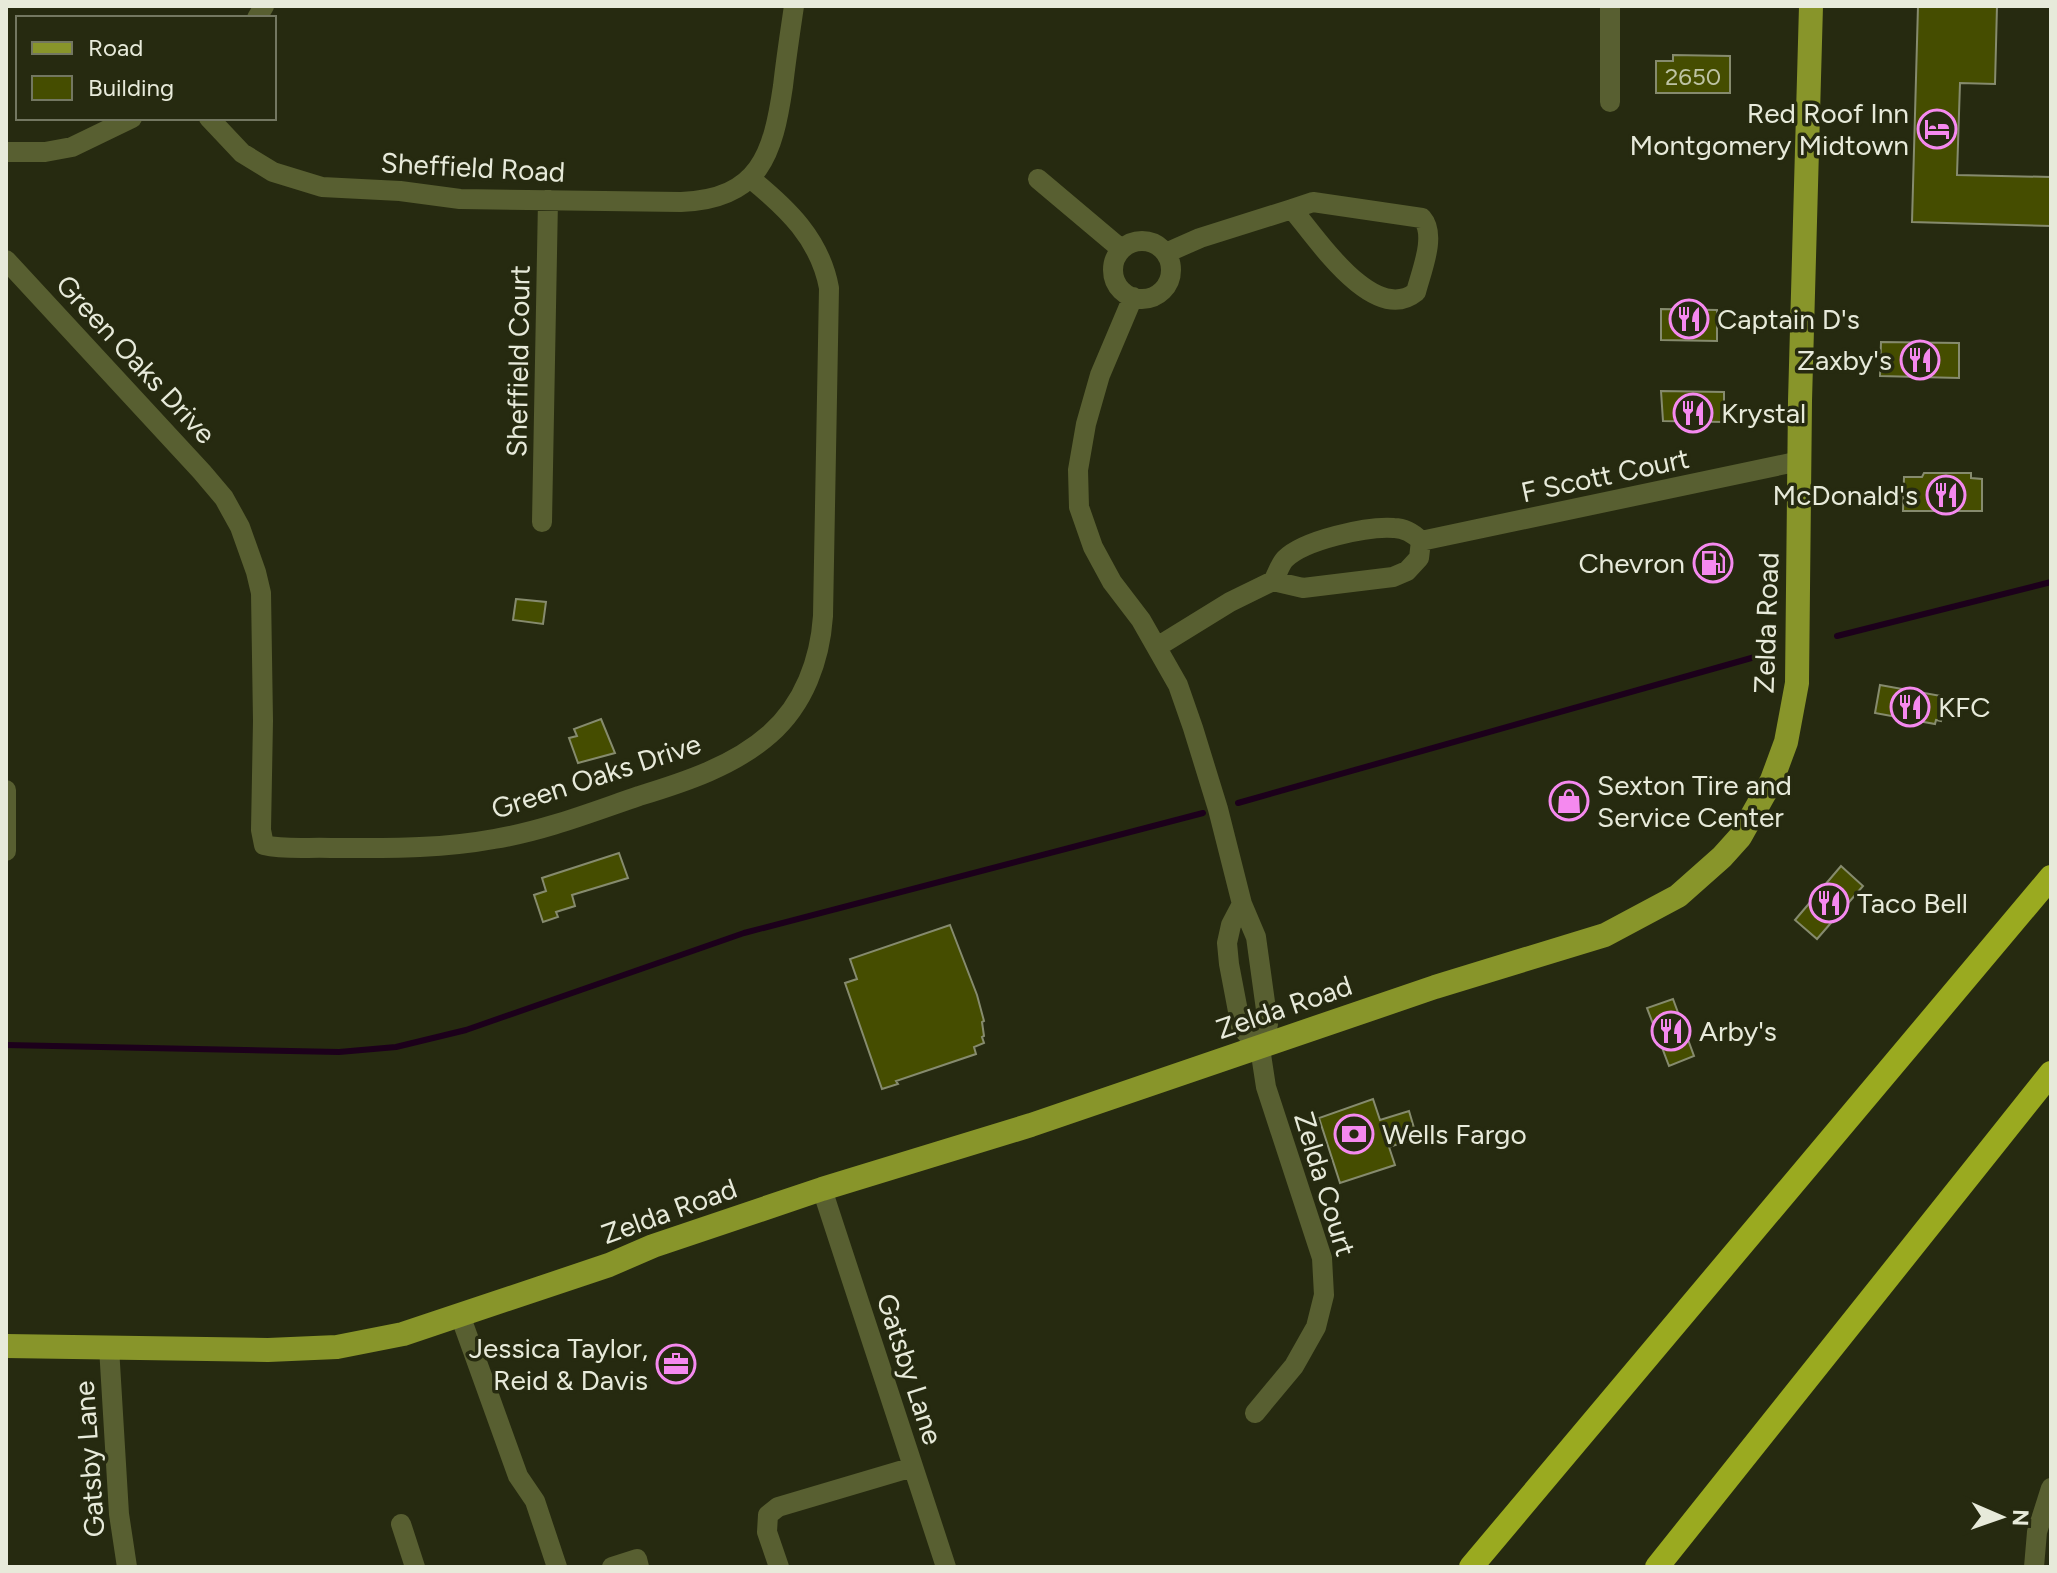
<svg xmlns="http://www.w3.org/2000/svg" width="2057" height="1573" viewBox="0 0 2057 1573" font-family="Figtree,sans-serif">
	<rect width="100%" height="100%" fill="#262a10"/>
	<g fill="none" stroke-linecap="round" stroke-linejoin="round">
		<!-- stream -->
		<path stroke="#1c001b" stroke-width="6" d="M 1837,636 L 2051,582
			M 1238,803 L 1762,655
			M 6,1045 L 339,1052 L 396,1047 L 466,1030 L 744,933 L 1203,813"/>
	</g>
	<!-- building -->
	<path fill="#454d00" stroke="#868b6e" stroke-width="2" d="M 1918,6 L 1997,6 L 1995,84 L 1960,83 L 1957,175 L 2051,177 L 2051,226 L 1912,222 Z
		M 1673,55 L 1730,56 L 1730,93 L 1656,93 L 1656,61 L 1673,61 Z
		M 1661,309 L 1717,310 L 1717,341 L 1661,340 Z
		M 1881,342 L 1959,343 L 1959,378 L 1880,376 Z
		M 1661,391 L 1724,392 L 1724,422 L 1663,421 Z
		M 1924,473 L 1971,473 L 1971,478 L 1982,479 L 1982,511 L 1903,511 L 1904,477 L 1922,477 Z
		M 516,599 L 546,602 L 543,624 L 513,620 Z
		M 1880,685 L 1941,696 L 1940,700 L 1945,701 L 1941,721 L 1936,720 L 1935,724 L 1875,713 Z
		M 601,719 L 615,753 L 578,763 L 569,738 L 577,736 L 574,729 Z
		M 619,853 L 628,878 L 572,895 L 575,906 L 556,912 L 558,917 L 543,922 L 534,895 L 546,891 L 542,878 Z
		M 1841,866 L 1863,886 L 1817,939 L 1795,920 Z
		M 950,925 L 977,995 L 984,1021 L 982,1022 L 984,1036 L 982,1037 L 984,1043 L 974,1047 L 976,1054 L 896,1081 L 898,1084 L 882,1089 L 845,983 L 857,979 L 850,959 Z
		M 1673,999 L 1694,1056 L 1669,1066 L 1647,1008 Z
		M 1373,1099 L 1380,1120 L 1409,1111 L 1417,1138 L 1389,1147 L 1395,1165 L 1340,1183 L 1319,1118 Z"/>
	<g fill="none" stroke-linecap="round" stroke-linejoin="round">
		<!-- minor -->
		<path stroke="#585f31" stroke-width="20" d="M 1610,6 L 1610,102
			M 257,18 L 264,6
			M 209,118 L 242,153 L 273,172 L 322,187 L 400,191 L 460,199 L 681,202 C 760,199 773,154 783,86 C 786,59 790,33 794,6
			M 6,152 L 45,152 L 72,147 L 132,118
			M 1038,179 L 1121,249
			M 1313,202 L 1422,218 C 1437,235 1421,272 1416,292 C 1374,326 1316,237 1292,209 Z
			M1113 270a29 29 0 1 1 58 0a29 29 0 1 1-58 0Z
			M 1166,253 L 1200,238 L 1292,209
			M 6,260 L 202,472 L 224,498 L 240,527 L 256,572 L 261,593 L 263,721 L 261,830 L 264,845 C 285,850 309,847 331,848 C 385,848 441,849 494,839 C 544,831 592,812 639,796 C 685,782 734,766 770,734 C 804,704 820,660 823,616 L 829,288 C 820,239 787,208 750,178
			M 1133,297 L 1100,375 L 1086,424 L 1078,470 L 1079,507 L 1093,547 L 1112,582 L 1141,620 L 1178,685 L 1193,728 L 1218,809 L 1242,904 L 1256,937 L 1268,1024 L 1260,1048 L 1266,1087 L 1322,1258 L 1324,1295 L 1316,1327 L 1294,1366 L 1255,1413
			M 542,522 L 548,200
			M 1273,581 C 1277,575 1280,564 1285,559 C 1304,540 1367,526 1394,528 C 1404,528 1414,534 1421,541
			M 1157,647 L 1230,602 L 1273,581 L 1303,588 L 1393,577 L 1407,571 L 1419,558 L 1421,541 L 1800,461
			M 6,790 L 6,851
			M 1242,904 L 1231,925 L 1227,943 L 1229,964 L 1241,1027 L 1260,1048
			M 822,1189 L 946,1567
			M 460,1315 L 518,1476 L 535,1501 L 557,1567
			M 109,1347 L 119,1514 L 127,1567
			M 401,1524 L 415,1567
			M 612,1567 L 637,1559 L 639,1567
			M 779,1567 L 767,1532 L 768,1515 L 778,1507 L 913,1467
			M 2034,1567 L 2037,1532 L 2051,1488"/>
		<!-- major -->
		<path stroke="#88952a" stroke-width="24" d="M 6,1346 L 268,1350 L 337,1347 L 403,1334 L 609,1265 L 653,1246 L 822,1189 L 1031,1125 L 1435,987 L 1605,935 L 1678,896 L 1722,857 L 1740,837 L 1772,780 L 1786,742 L 1797,683 L 1800,401 L 1811,6"/>
		<!-- highway -->
		<path stroke="#9aaa20" stroke-width="24" d="M 1471,1567 L 2051,877
			M 1657,1567 L 2051,1073"/>
	</g>
	<!-- icons -->
	<defs>
		<symbol id="hotel-ring" viewBox="-11 -11 22 22"><circle r="9.5" fill="#262a10" stroke="#f589ef" stroke-width="1.5"/><path d="M-6-4.5h1.5V1H6V5H4.5V3h-9V5H-6ZM-4 0a1.8 1.8 0 1 1 3.6 0ZM.5 0V-2.5h3Q6-2.5 6 0Z" fill="#f589ef"/></symbol>
		<symbol id="restaurant-ring" viewBox="-11 -11 22 22"><circle r="9.5" fill="#262a10" stroke="#f589ef" stroke-width="1.5"/><path d="M-5-6h1v4h1v-4h1v4h1v-4h1v5L-1.5 .5V6h-2V.5L-5-1ZM5-6V6H3V1.5H1.5Q1.5-4 5-6Z" fill="#f589ef"/></symbol>
		<symbol id="fuel-ring" viewBox="-11 -11 22 22"><circle r="9.5" fill="#262a10" stroke="#f589ef" stroke-width="1.5"/><path d="M-5.5-6h7V0h2V4h1.3V-2.5L3-4.5l.8-.8L6-3V5H2.5V1h-1V6h-7ZM-4.2-4.7v3.2H.2V-4.7Z" fill="#f589ef"/></symbol>
		<symbol id="shop-ring" viewBox="-11 -11 22 22"><circle r="9.5" fill="#262a10" stroke="#f589ef" stroke-width="1.5"/><path d="M-5-2.5h2.3a2.7 3.5 0 0 1 5.4 0H5L5.5 6h-11ZM-1.5-2.5h3a1.5 2.3 0 0 0-3 0Z" fill="#f589ef"/></symbol>
		<symbol id="bank-ring" viewBox="-11 -11 22 22"><circle r="9.5" fill="#262a10" stroke="#f589ef" stroke-width="1.5"/><path d="M-6-4H6V4H-6ZM0-2.3a2.3 2.3 0 1 0 0 4.6a2.3 2.3 0 1 0 0-4.6Z" fill="#f589ef"/></symbol>
		<symbol id="office-ring" viewBox="-11 -11 22 22"><circle r="9.5" fill="#262a10" stroke="#f589ef" stroke-width="1.5"/><path d="M-6-3h4V-5.5h4V-3h4V5H-6ZM-1-4.5V-3h2v-1.5ZM-6 0V1H6V0Z" fill="#f589ef"/></symbol>
	</defs>
	<g fill-rule="evenodd">
		<use href="#hotel-ring" x="1915" y="107" width="44" height="44"/>
		<use href="#restaurant-ring" x="1667" y="297" width="44" height="44"/>
		<use href="#restaurant-ring" x="1898" y="338" width="44" height="44"/>
		<use href="#restaurant-ring" x="1671" y="391" width="44" height="44"/>
		<use href="#restaurant-ring" x="1924" y="473" width="44" height="44"/>
		<use href="#fuel-ring" x="1691" y="541" width="44" height="44"/>
		<use href="#restaurant-ring" x="1888" y="685" width="44" height="44"/>
		<use href="#shop-ring" x="1547" y="779" width="44" height="44"/>
		<use href="#restaurant-ring" x="1807" y="881" width="44" height="44"/>
		<use href="#restaurant-ring" x="1649" y="1009" width="44" height="44"/>
		<use href="#bank-ring" x="1332" y="1112" width="44" height="44"/>
		<use href="#office-ring" x="654" y="1342" width="44" height="44"/>
	</g>
	<g text-anchor="middle" stroke-width="7" stroke-linejoin="round" paint-order="stroke">
		<!-- number labels -->
		<g font-size="24" fill="#bec3a4">
			<text x="1693" y="85">2650</text>
		</g>
		<!-- poi labels -->
		<g font-size="28" fill="#e7eada" stroke="#262a10" text-anchor="start">
			<text x="1909" y="123" text-anchor="end">Red Roof Inn<tspan x="1909" dy="32">Montgomery Midtown</tspan></text>
			<text x="1717" y="329">Captain D's</text>
			<text x="1892" y="370" text-anchor="end">Zaxby's</text>
			<text x="1721" y="423">Krystal</text>
			<text x="1918" y="505" text-anchor="end">McDonald's</text>
			<text x="1685" y="573" text-anchor="end">Chevron</text>
			<text x="1938" y="717">KFC</text>
			<text x="1597" y="795">Sexton Tire and<tspan x="1597" dy="32">Service Center</tspan></text>
			<text x="1857" y="913">Taco Bell</text>
			<text x="1699" y="1041">Arby's</text>
			<text x="1382" y="1144">Wells Fargo</text>
			<text x="648" y="1358" text-anchor="end">Jessica Taylor,<tspan x="648" dy="32">Reid &amp; Davis</tspan></text>
		</g>
		<!-- street labels -->
		<g font-size="28" fill="#e7eada" stroke="#262a10">
			<text transform="translate(473 167) rotate(3)" y="10">Sheffield Road</text>
			<text transform="translate(136 359) rotate(47)" y="10">Green Oaks Drive</text>
			<text transform="translate(518 361) rotate(-89)" y="10">Sheffield Court</text>
			<text transform="translate(1605 475) rotate(-12)" y="10">F Scott Court</text>
			<text transform="translate(1766 623) rotate(-88)" y="10">Zelda Road</text>
			<text transform="translate(596 776) rotate(-18)" y="10">Green Oaks Drive</text>
			<text transform="translate(1284 1007) rotate(-19)" y="10">Zelda Road</text>
			<text transform="translate(1325 1184) rotate(73)" y="10">Zelda Court</text>
			<text transform="translate(669 1211) rotate(-20)" y="10">Zelda Road</text>
			<text transform="translate(910 1369) rotate(72)" y="10">Gatsby Lane</text>
			<text transform="translate(89 1459) rotate(-94)" y="10">Gatsby Lane</text>
		</g>
	</g>
	<!-- border -->
	<rect width="2057" height="1573" fill="none" stroke="#e7eada" stroke-width="16"/>
	<!-- legend -->
	<rect x="16" y="16" width="260" height="104" fill="#262a10" stroke="#737761" stroke-width="2"/>
	<rect x="32" y="42" width="40" height="12" fill="#88952a" stroke="#737761" stroke-width="2"/>
	<text x="88" y="56" font-size="24" fill="#e7eada">Road</text>
	<rect x="32" y="76" width="40" height="24" fill="#454d00" stroke="#737761" stroke-width="2"/>
	<text x="88" y="96" font-size="24" fill="#e7eada">Building</text>
	<!-- north arrow -->
	<g transform="translate(2001 1517) rotate(92)" stroke="#262a10" stroke-width="6" paint-order="stroke">
	<path d="M0-6L14 30L0 20L-14 30Z" fill="#e7eada"/>
	<text y="-12" font-size="22" font-weight="bold" text-anchor="middle" fill="#e7eada">N</text>
	</g>
</svg>
